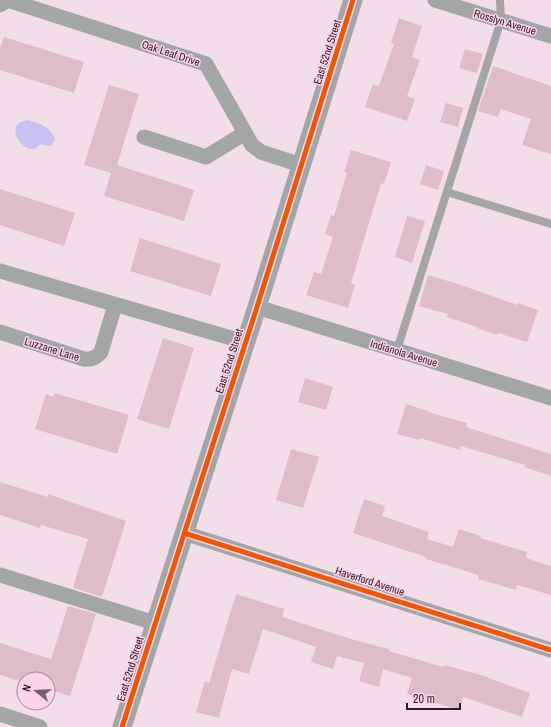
<svg xmlns="http://www.w3.org/2000/svg" width="551" height="727" viewBox="0 0 551 727" font-family="'Archivo Narrow',sans-serif">
	<rect width="100%" height="100%" fill="#f3dde8"/>
	<!-- water -->
	<path fill="#c8c0f0" d="M 27,120 C 38,122 51,127 55,139 L 52,145 L 48,146 L 41,144 C 38,146 35,149 33,149 C 22,151 3,124 27,120 Z"/>
	<!-- building -->
	<path fill="#debdc8" d="M 399,18 L 422,26 L 412,57 L 420,60 L 407,96 L 415,99 L 407,121 L 365,107 L 373,84 L 379,86 L 394,44 L 391,43 Z
		M 4,37 L 84,62 L 74,93 L 0,70 L 0,48 Z
		M 465,49 L 483,54 L 477,73 L 459,68 Z
		M 493,66 L 551,86 L 551,154 L 522,145 L 531,119 L 501,109 L 498,117 L 478,111 Z
		M 109,85 L 139,94 L 117,165 L 194,190 L 184,221 L 104,196 L 111,173 L 84,165 Z
		M 446,103 L 463,108 L 458,127 L 440,122 Z
		M 351,150 L 391,162 L 384,184 L 381,183 L 351,283 L 355,285 L 348,308 L 306,295 L 314,272 L 321,274 L 333,237 L 325,234 L 331,215 L 334,216 L 347,173 L 344,172 Z
		M 426,165 L 444,171 L 438,190 L 420,184 Z
		M 0,189 L 75,213 L 64,246 L 0,225 Z
		M 407,216 L 425,221 L 412,263 L 395,257 Z
		M 140,238 L 221,264 L 211,296 L 130,271 Z
		M 428,275 L 461,285 L 517,305 L 518,303 L 538,310 L 527,342 L 498,333 L 497,335 L 477,328 L 477,327 L 447,317 L 448,314 L 419,306 Z
		M 163,338 L 194,348 L 169,429 L 137,419 Z
		M 305,378 L 333,387 L 326,410 L 298,402 Z
		M 55,393 L 129,415 L 117,454 L 35,429 L 46,394 L 53,397 Z
		M 406,404 L 428,411 L 428,412 L 467,423 L 466,427 L 551,454 L 551,476 L 524,467 L 525,465 L 461,446 L 460,450 L 420,438 L 419,440 L 397,434 Z
		M 291,449 L 319,457 L 303,508 L 276,500 Z
		M 0,482 L 48,497 L 48,494 L 126,521 L 102,597 L 74,588 L 73,587 L 88,539 L 41,525 L 40,528 L 0,515 Z
		M 364,499 L 385,506 L 382,516 L 429,532 L 427,539 L 453,547 L 459,529 L 481,536 L 480,538 L 527,552 L 526,558 L 551,566 L 551,595 L 517,585 L 516,590 L 478,579 L 479,575 L 426,559 L 426,557 L 353,533 Z
		M 236,594 L 284,609 L 282,617 L 351,639 L 389,649 L 389,651 L 443,667 L 444,665 L 488,677 L 488,678 L 530,693 L 522,717 L 463,697 L 459,710 L 407,694 L 412,678 L 383,669 L 379,687 L 359,681 L 364,663 L 337,656 L 333,669 L 311,662 L 316,647 L 263,629 L 249,674 L 232,669 L 219,718 L 196,712 L 205,681 L 209,683 Z
		M 68,606 L 96,614 L 70,696 L 48,689 L 48,679 L 24,679 L 23,682 L 0,675 L 0,643 L 51,659 Z"/>
	<g fill="none" stroke-linecap="round" stroke-linejoin="round">
		<!-- service -->
		<path stroke="#a3a6a5" stroke-width="8" d="M 447,192 L 551,224
			M 397,350 L 501,20 L 500,0"/>
		<!-- minor -->
		<path stroke="#a3a6a5" stroke-width="15" d="M 435,0 L 551,36
			M 0,5 L 8,0 L 206,64 L 252,145 L 261,152 L 301,165
			M 144,137 L 206,157 L 245,133
			M 0,271 L 245,342
			M 257,307 L 551,398
			M 0,332 L 84,359 C 91,360 97,357 101,352 L 115,305
			M 184,533 L 551,650
			M 0,575 L 155,623
			M 0,714 L 40,727"/>
		<!-- tertiary -->
		<path stroke="#a3a6a5" stroke-width="19" d="M 122,727 L 257,307 L 353,0"/>
		<defs>
			<path id="cycleway" d="M 184,533 L 551,650
				M 122,727 L 257,307 L 353,0"/>
		</defs>
		<!-- cycleway casing -->
		<use href="#cycleway" stroke="#fdd3e9" stroke-width="8"/>
		<!-- cycleway -->
		<use href="#cycleway" stroke="#e8590c" stroke-width="5"/>
	</g>
	<g text-anchor="middle" stroke-width="3" stroke-linejoin="round" paint-order="stroke">
		<!-- street labels -->
		<g font-size="11" fill="#2c1d25" stroke="#fdd3e9">
			<text transform="translate(505 22) rotate(17)" y="4">Rosslyn Avenue</text>
			<text transform="translate(327 52) rotate(-72)" y="4">East 52nd Street</text>
			<text transform="translate(171 53) rotate(18)" y="4">Oak Leaf Drive</text>
			<text transform="translate(52 349) rotate(17)" y="4">Luzzane Lane</text>
			<text transform="translate(404 353) rotate(17)" y="4">Indianola Avenue</text>
			<text transform="translate(229 361) rotate(-72)" y="4">East 52nd Street</text>
			<text transform="translate(370 581) rotate(18)" y="4">Haverford Avenue</text>
			<text transform="translate(130 669) rotate(-73)" y="4">East 52nd Street</text>
		</g>
	</g>
	<!-- north arrow -->
	<g transform="translate(36 691) rotate(288)"><circle r="19" fill="#fdd3e9" stroke="#a98a9b"/>
	<path d="M0-3L7 15L0 10L-7 15Z" fill="#726069"/>
	<text y="-6" font-size="11" font-weight="bold" text-anchor="middle" fill="#2c1d25">N</text>
	</g>
	<!-- scale -->
	<path d="M407 703v6h53v-6" fill="none" stroke="#2c1d25" stroke-width="2"/>
	<text x="413" y="703" font-size="12" fill="#2c1d25" stroke="#fdd3e9" stroke-width="3" paint-order="stroke">20 m</text>
</svg>
